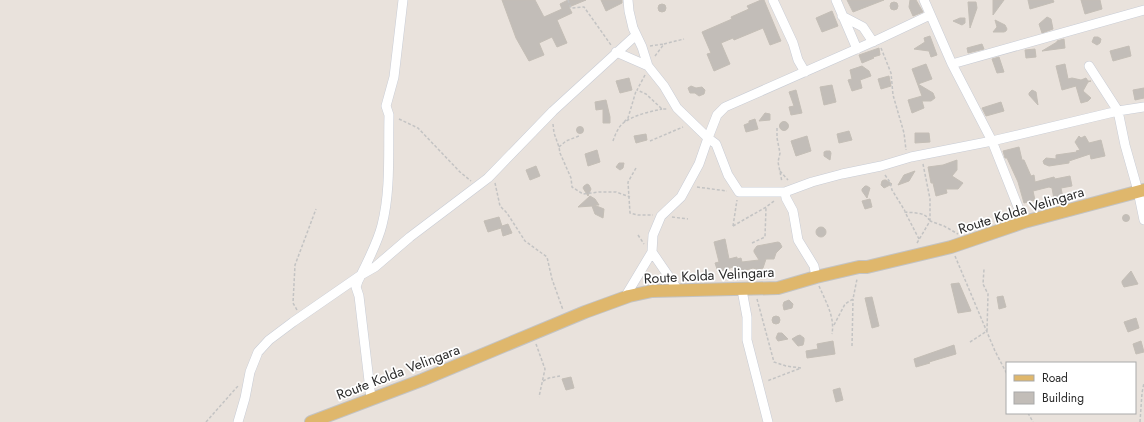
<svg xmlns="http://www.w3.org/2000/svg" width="1144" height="422" viewBox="0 0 1144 422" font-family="Jost,sans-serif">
	<rect width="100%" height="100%" fill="#e9e2dc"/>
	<!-- building -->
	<path fill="#c2bdb8" stroke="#c4beb6" d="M 502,0 L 535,0 L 544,17 L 562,9 L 560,4 L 568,0 L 586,0 L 569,7 L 572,13 L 557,20 L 567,43 L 557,47 L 552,37 L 539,43 L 544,55 L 529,61 L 516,38 Z
		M 601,0 L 622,0 L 622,3 L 606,11 Z
		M 761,0 L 764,0 L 781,41 L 770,45 L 763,28 L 734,40 L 733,38 L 721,43 L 730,64 L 714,71 L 707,54 L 711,53 L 702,32 L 732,19 L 731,17 L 749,9 L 747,6 Z
		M 847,0 L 884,0 L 853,12 Z
		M 910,0 L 916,0 L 923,12 L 913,16 L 909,7 Z
		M 993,0 L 1004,0 L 993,15 Z
		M 1028,0 L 1053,0 L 1054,2 L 1030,9 Z
		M 1081,0 L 1100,0 L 1102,9 L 1085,14 Z
		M 968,2 L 976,2 L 977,8 L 970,28 Z
		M890 6a4 4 0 1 1 8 0a4 4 0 1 1-8 0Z
		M658 8a4 4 0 1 1 8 0a4 4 0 1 1-8 0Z
		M 832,11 L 838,26 L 822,32 L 816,18 Z
		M 1047,17 L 1051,19 L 1053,29 L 1042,33 L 1039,24 Z
		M 960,18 L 965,18 L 965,23 L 962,25 L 953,21 Z
		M 995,20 L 1005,25 L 1007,29 L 1006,31 L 1004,32 L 993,32 L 997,27 Z
		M 930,36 L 937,55 L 931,57 L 929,51 L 914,49 L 925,42 L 924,38 Z
		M 1094,37 L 1098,37 L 1101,39 L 1100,43 L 1097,45 L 1092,42 Z
		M 1064,39 L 1065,48 L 1042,51 L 1057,42 L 1057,41 Z
		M 982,44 L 984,49 L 968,53 L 967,48 Z
		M 1129,46 L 1131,56 L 1113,61 L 1110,51 Z
		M 879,48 L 880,55 L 873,57 L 874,58 L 862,63 L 859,55 Z
		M 1035,49 L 1036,57 L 1026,58 L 1025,50 Z
		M 999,57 L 1004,72 L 997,73 L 992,59 Z
		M 926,64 L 932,79 L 918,84 L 933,93 L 935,98 L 931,101 L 922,101 L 924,108 L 912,113 L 908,100 L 922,96 L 912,69 Z
		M 1065,64 L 1068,79 L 1072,78 L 1081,80 L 1086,78 L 1088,81 L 1091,81 L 1088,82 L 1083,91 L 1091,98 L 1088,101 L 1081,103 L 1076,86 L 1062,90 L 1056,66 Z
		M 862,66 L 869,71 L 871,76 L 860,80 L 862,88 L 852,91 L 848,80 L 852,79 L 850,70 Z
		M 889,76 L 891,86 L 881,89 L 878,79 Z
		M 629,78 L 632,90 L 620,93 L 616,81 Z
		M 832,85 L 836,102 L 824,105 L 820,87 Z
		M 691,86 L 696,88 L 702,87 L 705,90 L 704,94 L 699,96 L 695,93 L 690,93 L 688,88 Z
		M 1144,88 L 1144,98 L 1135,100 L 1133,90 Z
		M 796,90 L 802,113 L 791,115 L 789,107 L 794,106 L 789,92 Z
		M 1032,90 L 1036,92 L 1038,105 L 1029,95 L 1029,93 Z
		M 606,100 L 610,117 L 610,123 L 603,123 L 603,109 L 596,110 L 595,102 Z
		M 1001,102 L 1004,111 L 986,116 L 982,108 Z
		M 765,113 L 770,114 L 770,120 L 759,121 Z
		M 755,119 L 758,129 L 746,132 L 744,125 L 749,123 L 749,121 Z
		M779.5 126a4.5 4.5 0 1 1 9 0a4.5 4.5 0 1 1-9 0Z
		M576.5 130a3.5 3.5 0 1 1 7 0a3.5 3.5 0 1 1-7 0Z
		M 849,131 L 852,140 L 839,143 L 837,134 Z
		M 915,133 L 929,133 L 930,142 L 915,143 Z
		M 646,134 L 647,140 L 636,143 L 634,136 Z
		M 807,136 L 811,151 L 796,156 L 791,141 Z
		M 1079,136 L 1081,138 L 1085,136 L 1089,143 L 1101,140 L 1105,156 L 1091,159 L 1090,154 L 1069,161 L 1069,163 L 1049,166 L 1044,164 L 1043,161 L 1046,158 L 1056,159 L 1056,155 L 1077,152 L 1076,151 L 1080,150 L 1075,142 Z
		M 1019,147 L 1022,160 L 1024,160 L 1031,176 L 1034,175 L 1035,182 L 1054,177 L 1055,179 L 1070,176 L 1072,186 L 1061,188 L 1064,203 L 1055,205 L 1052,188 L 1049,187 L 1033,191 L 1035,200 L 1024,203 L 1018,182 L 1007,158 L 1005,158 L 1003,151 Z
		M 597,150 L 600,162 L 588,166 L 585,154 Z
		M 826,151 L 830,151 L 831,153 L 830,160 L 824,156 L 824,152 Z
		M 957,160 L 957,170 L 952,176 L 963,183 L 958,189 L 946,189 L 947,193 L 936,196 L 933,183 L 931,183 L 928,167 L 943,165 Z
		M 619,163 L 624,163 L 623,168 L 620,170 L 616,167 Z
		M 536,166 L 540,176 L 530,180 L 526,170 Z
		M 915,171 L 909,181 L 898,185 L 904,175 Z
		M 884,180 L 886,180 L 892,184 L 884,188 L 881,185 L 882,181 Z
		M 587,184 L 589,185 L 591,189 L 588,196 L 583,188 L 584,186 Z
		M 865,186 L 867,186 L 870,188 L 867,198 L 862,191 L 862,189 Z
		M 590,196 L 595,199 L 599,205 L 594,205 L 604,209 L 603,218 L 595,214 L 592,206 L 578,207 Z
		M 870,199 L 872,207 L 865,209 L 862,201 Z
		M1122.5 218a3.5 3.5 0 1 1 7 0a3.5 3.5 0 1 1-7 0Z
		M 499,217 L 502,226 L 508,224 L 512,233 L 503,236 L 501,228 L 488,232 L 484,221 Z
		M816 232a5 5 0 1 1 10 0a5 5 0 1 1-10 0Z
		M 725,239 L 729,259 L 737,257 L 737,259 L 741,258 L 742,262 L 759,260 L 754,252 L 754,250 L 757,246 L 778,242 L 780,243 L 782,247 L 776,253 L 774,259 L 766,259 L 763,268 L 759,270 L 753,268 L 750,269 L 745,270 L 743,277 L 739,279 L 736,277 L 733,267 L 718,272 L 715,263 L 719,262 L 714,242 Z
		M 1131,271 L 1138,284 L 1124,287 L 1122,283 L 1122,281 Z
		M 959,283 L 971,311 L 958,313 L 951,284 Z
		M 1003,296 L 1006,307 L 999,309 L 997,297 Z
		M 872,297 L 879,326 L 872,328 L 865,298 Z
		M 789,300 L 793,304 L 792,308 L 784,310 L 783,305 L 784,302 Z
		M772 320a4 4 0 1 1 8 0a4 4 0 1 1-8 0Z
		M 1136,318 L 1139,328 L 1128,332 L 1124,322 Z
		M 778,333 L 782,333 L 788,339 L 778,341 L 776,338 Z
		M 800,335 L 804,338 L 804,341 L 803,345 L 798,346 L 792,339 L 797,336 Z
		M 833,341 L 835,354 L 807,358 L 806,351 L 818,349 L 817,344 Z
		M 1141,341 L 1144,352 L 1136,354 L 1133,344 Z
		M 954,345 L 956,354 L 929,362 L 930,363 L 916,367 L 914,359 Z
		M 571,377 L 574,388 L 566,390 L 562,379 Z
		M 840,388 L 843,400 L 836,402 L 833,390 Z"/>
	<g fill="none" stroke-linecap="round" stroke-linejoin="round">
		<defs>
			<path id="minor" d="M 628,0 L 629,11 L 633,28 L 642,47 L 648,66 L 664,86 L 677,108 L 708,138 L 699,164 L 681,197 L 661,216 L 653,235 L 652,252 L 678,290
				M 773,0 L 793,43 L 798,60 L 805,72
				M 836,0 L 857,49
				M 924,0 L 952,64 L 992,141 L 1024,222
				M 930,15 L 877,40 L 725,107 L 717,115 L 708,138 L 716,144 L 728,175 L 739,192 L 785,192 L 812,182 L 842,174 L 881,166 L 911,157 L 992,141 L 1118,111 L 1144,107
				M 842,16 L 863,27 L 873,42
				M 616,52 L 648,66
				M 952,64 L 1144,10
				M 1089,66 L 1118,111 L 1125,145 L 1138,191 L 1144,220
				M 785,192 L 786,198 L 793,211 L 798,240 L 814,266 L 816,277
				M 742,290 L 747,317 L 747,340 L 768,422
				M 625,297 L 652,252
				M 371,398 L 359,296 L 356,287 L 358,281 C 366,265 378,242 382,225 C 391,190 388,151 389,115 L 386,106 L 394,77 L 403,0
				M 238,422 L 245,398 L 250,372 L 258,352 L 269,340 L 293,322 L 361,275 L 375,267 L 410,237 L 488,178 L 553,111 L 635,36"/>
			<path id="major" d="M 311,422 L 422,380 L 585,312 L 629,296 L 652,291 L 778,288 L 816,277 L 859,267 L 867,267 L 951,247 L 1024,222 L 1144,190"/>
		</defs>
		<!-- minor casing -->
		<use href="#minor" stroke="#c8ccd5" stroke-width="10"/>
		<!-- major casing -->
		<use href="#major" stroke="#c3c3c3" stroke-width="14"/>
		<!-- path -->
		<path stroke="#c3c3c3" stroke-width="1.5" stroke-dasharray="3 2" stroke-linecap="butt" d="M 568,0 L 571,8 L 584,7 L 611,45
			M 650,46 L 664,44
			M 881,48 L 891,73 L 893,95 L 904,133 L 906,150
			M 655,56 L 664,44 L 684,39
			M 645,75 L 637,90 L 646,94 L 662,109 L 668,109
			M 399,119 L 418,128 L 460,172 L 471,181
			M 624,122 L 628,118 L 636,91
			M 553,124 L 554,133 L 559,147 L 560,153 L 571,178 L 572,187 L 583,194 L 599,192 L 616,192 L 630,197
			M 777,128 L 777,138 L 780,153 L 778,162 L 782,182
			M 613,141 C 615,135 618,128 622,124 C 633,115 649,112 662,109
			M 650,141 L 683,127
			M 559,147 L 566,141 L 579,136
			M 923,164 L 930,199 L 930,221
			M 636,168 L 628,182 L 630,213 L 638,215 L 653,215
			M 780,171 L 788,180
			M 885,175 L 890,182 L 892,190 L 905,211
			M 495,183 L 500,206 L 507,213 L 525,241 L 547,257 L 552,279 L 563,310
			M 697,187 L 727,191
			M 672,217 L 688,219
			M 733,226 L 766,207 L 774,201
			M 733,226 L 737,200
			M 638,235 L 644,244
			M 919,239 L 905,212 C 913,213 926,212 929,220
			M 752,243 L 765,237 L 766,208
			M 917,243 L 930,221 L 944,226 L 958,234
			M 955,256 L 995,351 L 1007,374
			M 819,286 C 826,302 835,317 832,334
			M 757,299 L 771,351 L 774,362 L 786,366 L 801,368 L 767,381
			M 297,310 L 293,303 L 295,265 L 316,209
			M 834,325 L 845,304 L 853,299 L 857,279
			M 970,342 L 987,331 L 988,294 L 983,284 L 984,269
			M 536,344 L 545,369 L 539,397
			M 852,346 L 853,299
			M 543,381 L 549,378 L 560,376
			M 1028,413 L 1033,422
			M 206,422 L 238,386
			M 1140,422 L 1142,393 L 1144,383"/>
		<!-- minor -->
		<use href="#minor" stroke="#fff" stroke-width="9"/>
		<!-- major -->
		<use href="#major" stroke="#dfb76c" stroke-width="12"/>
	</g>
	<g text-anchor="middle" stroke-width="3.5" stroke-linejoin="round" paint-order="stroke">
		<!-- street labels -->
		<g font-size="14" fill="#292929" stroke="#fff">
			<text transform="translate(1021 210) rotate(-17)" y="5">Route Kolda Velingara</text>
			<text transform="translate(709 275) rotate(-3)" y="5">Route Kolda Velingara</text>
			<text transform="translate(398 372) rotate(-21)" y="5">Route Kolda Velingara</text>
		</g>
	</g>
	<!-- legend -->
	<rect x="1006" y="362" width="130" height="52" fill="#ffffff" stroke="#a9a9a9"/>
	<rect x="1014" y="375" width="20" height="6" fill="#dfb76c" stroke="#a9a9a9"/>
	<text x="1042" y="382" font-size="12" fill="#292929">Road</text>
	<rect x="1014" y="392" width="20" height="12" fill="#c2bdb8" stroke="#a9a9a9"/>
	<text x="1042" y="402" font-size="12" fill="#292929">Building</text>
</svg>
